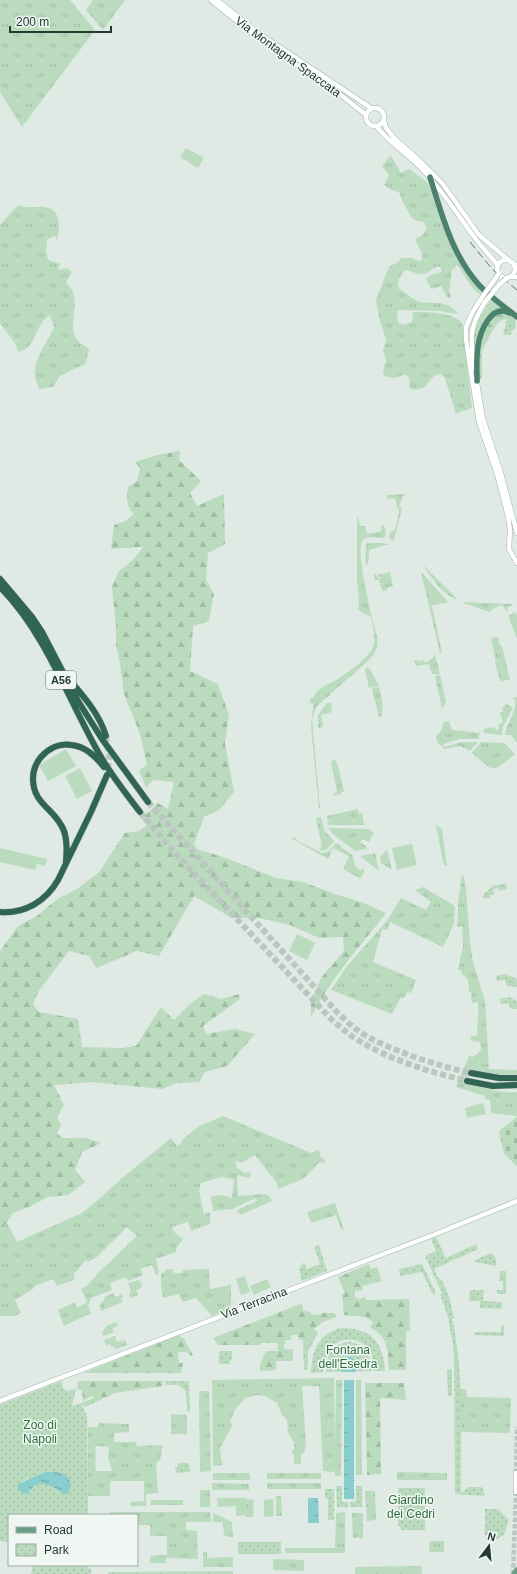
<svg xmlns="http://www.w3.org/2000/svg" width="517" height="1574" viewBox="0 0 517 1574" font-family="Helvetica,sans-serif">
	<defs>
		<pattern id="grass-tufts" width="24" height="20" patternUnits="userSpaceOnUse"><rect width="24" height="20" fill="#badbbe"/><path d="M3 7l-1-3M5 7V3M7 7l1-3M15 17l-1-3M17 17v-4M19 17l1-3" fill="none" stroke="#a0bda4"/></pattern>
		<pattern id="forest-firs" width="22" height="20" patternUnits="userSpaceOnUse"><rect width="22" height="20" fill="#badbbe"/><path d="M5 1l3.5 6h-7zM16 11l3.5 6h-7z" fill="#a0bda4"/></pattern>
		<pattern id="cemetery-stones" width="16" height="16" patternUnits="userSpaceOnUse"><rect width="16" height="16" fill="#badbbe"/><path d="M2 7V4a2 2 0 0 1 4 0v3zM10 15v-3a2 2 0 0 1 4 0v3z" fill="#a0bda4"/></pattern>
		<pattern id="park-dots" width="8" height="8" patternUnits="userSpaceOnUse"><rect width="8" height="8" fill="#badbbe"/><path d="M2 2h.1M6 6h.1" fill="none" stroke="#a0bda4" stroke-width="1.8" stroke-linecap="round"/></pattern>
		<pattern id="water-ripples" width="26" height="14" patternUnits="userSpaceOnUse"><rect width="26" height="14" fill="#8acdcd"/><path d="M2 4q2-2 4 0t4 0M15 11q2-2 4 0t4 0" fill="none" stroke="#70a7a7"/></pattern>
	</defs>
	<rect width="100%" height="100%" fill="#e0eae4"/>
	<!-- grass -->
	<path fill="url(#grass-tufts)" fill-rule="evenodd" d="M 0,0 L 70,0 L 95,30 L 22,127 L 0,92 Z
		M 93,0 L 125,0 L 103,30 L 86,10 Z
		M 391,156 L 401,173 L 409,169 L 411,170 L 428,183 L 441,222 L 451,246 L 484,291 L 481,294 C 473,292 462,272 457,264 L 455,268 L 452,269 L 449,293 L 451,294 L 451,297 L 448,298 L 441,286 L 436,288 L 431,289 L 426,279 L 431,275 L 441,272 L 441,267 C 435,264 430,274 421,274 C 416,274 411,271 406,270 C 401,273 396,283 399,288 C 403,292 416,301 420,302 C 437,305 446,298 458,314 L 440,311 L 400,310 L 397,311 L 398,322 C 402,326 408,325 412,321 L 413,312 C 426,312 453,312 462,323 L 472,408 L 458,413 L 456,414 L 445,378 L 441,374 C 432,375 430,380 425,387 L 415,390 L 410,388 L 409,378 L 405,374 L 395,378 L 384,376 L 383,371 L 386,361 L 383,350 L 386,340 L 379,317 L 376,300 L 389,267 L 398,262 L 401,258 L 412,258 L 420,261 L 422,259 L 422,254 L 415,239 L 423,235 L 427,227 L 423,222 C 420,221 416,221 413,219 C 409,214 401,199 399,192 L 392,190 L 384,185 L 389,175 L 382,166 L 389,157 Z
		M 18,205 C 27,209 34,206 44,207 C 62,209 60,227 57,240 L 56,240 L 56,237 L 54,236 L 47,240 L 46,250 L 48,260 L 60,264 L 58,270 L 67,268 L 72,272 L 66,282 C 68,285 72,289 73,292 C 80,314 61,334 88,348 L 89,351 L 85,364 L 60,376 L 53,387 L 39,389 C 38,385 36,381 35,377 C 33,359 48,342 54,327 L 50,315 C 47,317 43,320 41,324 C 34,335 33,349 18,352 L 15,343 L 0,323 L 0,225 Z
		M 492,299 L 504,310 L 474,349 C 472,328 480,315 492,299 Z
		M 404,494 L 399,506 L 402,508 L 394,541 L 389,538 L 390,532 L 395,530 L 399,512 L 395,499 L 387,498 L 387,495 Z
		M 357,516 L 361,526 L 365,526 L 367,534 L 382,531 L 381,525 L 384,525 L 386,533 L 384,538 C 378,538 367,535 363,540 C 354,548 373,623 377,636 C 379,646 376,652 370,659 L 317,706 L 312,719 L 320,808 L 319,808 L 311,727 L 313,705 L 315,704 L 309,703 L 311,698 L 313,698 C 318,687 327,685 336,680 C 346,674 372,656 374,644 C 375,635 373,626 371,617 L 358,610 L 359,600 L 357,581 Z
		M 366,543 L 381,543 L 389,544 L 369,550 L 368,565 L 365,562 Z
		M 421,563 L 458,600 C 442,595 432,577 421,563 Z
		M 390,572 L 393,586 L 388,587 L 387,590 L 382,591 L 379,580 L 375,580 L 374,573 L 379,579 L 381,578 L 377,575 Z
		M 421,572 L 448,602 L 429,606 Z
		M 461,602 L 512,604 L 513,605 L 507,607 L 508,612 L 507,612 L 502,605 L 496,607 L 489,612 Z
		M 432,606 L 442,652 L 440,653 L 429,607 Z
		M 516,612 L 517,616 L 517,639 L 508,615 Z
		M 498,637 L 500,646 L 502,646 L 510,680 L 500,681 L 495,663 L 496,662 L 491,638 Z
		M 435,655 L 440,674 L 432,674 L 429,664 L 416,666 L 414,660 L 418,660 L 419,662 L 422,660 L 424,662 L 428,662 Z
		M 367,667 L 370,669 L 379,686 L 369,688 L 365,670 Z
		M 440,675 L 446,702 L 442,709 L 435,676 Z
		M 379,687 C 382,697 383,706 382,716 L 379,717 L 372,688 Z
		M 517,697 L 517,743 L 511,735 L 505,735 C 506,722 517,714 515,700 L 512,698 Z
		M 327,703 L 331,703 L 332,712 L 321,715 L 323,727 L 318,728 L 318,715 Z
		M 507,704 L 513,708 L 503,726 L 502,735 L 484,733 L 483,729 L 495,727 L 496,730 L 498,730 L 498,725 L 503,722 L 500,712 L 503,712 L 502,708 Z
		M 449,721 L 452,730 L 481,733 L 479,735 L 479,739 L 460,739 L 443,744 L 445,747 L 461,742 L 478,742 L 470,751 L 460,746 L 445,749 L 437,742 L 436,737 L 442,729 L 443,722 Z
		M 481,742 L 504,743 L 515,754 C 490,774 496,773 472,753 Z
		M 333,760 L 335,760 L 338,766 L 344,792 L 342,792 L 341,794 L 334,796 L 334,793 L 337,792 L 331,762 Z
		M 358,809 L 359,814 L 362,812 L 364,825 L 328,825 L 327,816 Z
		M 321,817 L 324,830 L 334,841 C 330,846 327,852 320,850 L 319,848 L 322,847 L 316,818 Z
		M 436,825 L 442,829 L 447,866 L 444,865 L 443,862 Z
		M 328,828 L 369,829 L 374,833 L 369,842 L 363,839 L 360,842 L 366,846 L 367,849 L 355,851 L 332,833 Z
		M 294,837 L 298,841 L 322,853 L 328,852 L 336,843 L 352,855 L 356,868 L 361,870 L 365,868 L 361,879 L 343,869 L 349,857 L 347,855 L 333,848 L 328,859 L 291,838 Z
		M 387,849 L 392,870 L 381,863 L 380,858 Z
		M 375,853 L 379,871 L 360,856 Z
		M 464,876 L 466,889 L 470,943 L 473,962 L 485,1001 L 489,1069 L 517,1070 L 517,1074 L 496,1074 L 473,1070 L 467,1072 L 469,1077 L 464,1082 L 467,1084 C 481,1087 503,1094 517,1092 L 517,1116 L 491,1113 L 490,1100 L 485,1099 L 485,1096 L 456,1087 L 469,1056 L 474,1057 L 481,1050 L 480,1042 L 471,1041 L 470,1037 L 477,1036 C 477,1024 479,1014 478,1002 L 472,1003 L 471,992 L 469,992 L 468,980 L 462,974 L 461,970 L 458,970 L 463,946 L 462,926 L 457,927 C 458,918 458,915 458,907 C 458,897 461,888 461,877 Z
		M 423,887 L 455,906 L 454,924 L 443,947 L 390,922 L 387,930 L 382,929 L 373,962 L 416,980 L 411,994 L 408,991 L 404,998 L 401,997 L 392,1014 L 331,990 L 347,966 L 386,922 L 401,898 L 426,910 L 431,902 L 415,890 Z
		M 223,1116 L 311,1153 L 319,1149 L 320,1156 L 324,1159 L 326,1162 L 319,1163 L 303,1179 L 278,1189 L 277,1183 L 255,1155 L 242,1163 L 235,1161 L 237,1168 L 245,1173 L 250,1172 L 251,1176 L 248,1178 L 237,1175 L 238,1196 L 266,1194 L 270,1197 L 272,1201 L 240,1215 L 237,1210 L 257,1201 L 256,1198 L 232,1209 L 213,1211 L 211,1197 L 221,1195 L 232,1198 L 234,1180 L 222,1177 L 201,1183 L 199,1191 L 204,1214 L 210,1212 L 210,1224 L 191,1231 L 188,1222 L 172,1227 L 175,1233 L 183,1239 L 176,1249 L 176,1252 L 156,1259 L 159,1272 L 156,1276 L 152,1265 L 140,1269 L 143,1275 L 128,1281 L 126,1277 L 110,1283 L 112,1290 L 91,1298 L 88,1306 L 91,1313 L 64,1326 L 58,1310 L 75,1302 L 77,1308 L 87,1302 L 81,1289 L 87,1286 L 98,1273 L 137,1236 L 127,1227 L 97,1257 L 88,1262 L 86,1260 L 74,1274 L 74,1280 L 57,1286 L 53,1279 L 35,1286 L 32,1290 L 15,1300 L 21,1313 L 14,1316 L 0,1316 L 0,1233 L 7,1223 L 17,1242 L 82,1213 L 99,1199 L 122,1178 L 171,1138 L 177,1146 L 181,1143 L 182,1140 L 198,1127 Z
		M 335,1203 L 344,1230 L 341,1229 L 336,1215 L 311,1223 L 307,1212 Z
		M 168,1269 L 172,1269 L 174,1273 L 182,1273 L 183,1270 L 209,1269 L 210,1289 L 231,1285 L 231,1308 L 212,1316 L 196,1298 L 182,1302 L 179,1294 L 163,1298 L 161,1285 L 161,1274 Z
		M 139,1280 L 142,1284 L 141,1288 L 136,1290 L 138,1295 L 130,1298 L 129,1294 L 131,1291 L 128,1283 Z
		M 113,1293 L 115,1297 L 122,1294 L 123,1298 L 121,1299 L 123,1302 L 101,1311 L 100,1305 L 106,1296 Z
		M 116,1322 L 118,1326 L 112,1328 L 114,1332 L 103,1336 L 102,1333 L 106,1326 Z
		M 115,1336 L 117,1342 L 125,1340 L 127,1345 L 115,1349 L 114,1346 L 111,1347 L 110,1344 L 106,1346 L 104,1340 Z
		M 334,1378 L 335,1448 L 336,1380 L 342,1380 L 341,1476 L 335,1476 L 335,1472 L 323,1471 L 319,1386 L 302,1386 L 306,1443 L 304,1454 L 301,1454 L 301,1464 L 294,1464 L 294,1455 L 291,1452 L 294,1449 L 294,1443 L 288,1432 L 287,1420 L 281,1413 L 277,1403 L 265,1396 L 257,1395 L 245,1398 L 235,1410 L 230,1422 L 232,1424 L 232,1426 L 220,1448 L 222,1465 L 213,1466 L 212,1380 Z
		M 356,1380 L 361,1380 L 362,1475 L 356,1475 Z
		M 459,1389 L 466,1389 L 467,1397 L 511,1398 L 510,1433 L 461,1432 Z
		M 199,1391 L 209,1391 L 211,1471 L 200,1472 Z
		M 171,1414 L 187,1415 L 187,1434 L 171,1434 Z
		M 99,1423 L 129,1424 L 129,1432 L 114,1433 L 114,1442 L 136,1442 L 137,1446 L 163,1445 L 160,1460 L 156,1463 L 158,1493 L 146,1494 L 146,1506 L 131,1506 L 131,1502 L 144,1501 L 144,1481 L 110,1481 L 110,1496 L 88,1496 L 88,1427 L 98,1427 ZM 96,1446 L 109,1447 L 108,1457 L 112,1471 L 96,1471 C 94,1463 97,1456 95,1447 Z
		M 397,1472 L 447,1473 L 447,1480 L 397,1480 Z
		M 213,1473 L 250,1473 L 250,1480 L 213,1480 Z
		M 267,1473 L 321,1473 L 321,1479 L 267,1479 Z
		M 212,1483 L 249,1484 L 249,1490 L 212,1490 Z
		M 267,1483 L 321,1483 L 321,1489 L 267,1489 Z
		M 200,1490 L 210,1490 L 210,1507 L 200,1507 Z
		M 365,1491 L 375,1491 L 376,1520 L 367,1521 Z
		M 276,1496 L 281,1496 L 282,1516 L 276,1516 Z
		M 246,1499 L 254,1500 L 253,1517 L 245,1517 Z
		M 151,1500 L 183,1500 L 183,1505 L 151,1505 Z
		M 110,1512 L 210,1512 L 211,1522 L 186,1522 L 186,1530 L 197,1531 L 198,1559 L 166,1558 L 166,1563 L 150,1563 L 150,1556 L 167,1555 L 167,1536 L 150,1536 L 150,1525 L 137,1525 L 137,1515 L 110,1515 Z
		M 345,1512 L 345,1553 L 285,1553 L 285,1548 L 335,1548 L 336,1513 Z
		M 213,1513 L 232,1522 L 233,1537 L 224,1536 L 223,1522 L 213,1522 Z
		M 352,1513 L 363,1513 L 363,1538 L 353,1538 Z
		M 430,1541 L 444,1541 L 444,1552 L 429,1552 Z
		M 203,1552 L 207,1552 L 207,1558 L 233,1557 L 233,1567 L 203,1567 Z
		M 273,1559 L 304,1560 L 304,1571 L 273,1570 Z
		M 421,1566 L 422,1574 L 355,1574 L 355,1567 Z
		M 233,1571 L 233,1574 L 108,1574 L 108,1572 Z"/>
	<!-- forest -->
	<path fill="url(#forest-firs)" d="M 502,313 L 510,315 L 516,320 L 515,322 L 507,319 L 502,320 L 498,323 L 492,331 L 482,351 L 482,379 L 480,379 C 479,359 477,320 502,313 Z
		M 180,451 L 179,460 L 201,481 L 190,493 L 197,506 L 224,494 L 225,544 L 208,553 L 206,580 L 214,594 L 209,621 L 193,626 L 190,671 L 218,684 L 229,715 L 225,743 L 234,792 L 219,810 L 204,817 L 194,844 L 197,849 L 226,858 L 276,878 L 303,882 L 335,894 L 364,903 L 386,913 C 359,948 331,978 311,1017 L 311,1001 L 321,978 L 344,951 L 343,937 L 319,938 L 290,925 L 259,918 L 232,918 L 194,896 L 159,956 L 137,951 L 97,968 L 89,956 L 69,951 L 38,992 L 33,1004 L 39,1012 L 78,1019 L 82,1047 L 122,1048 L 136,1046 L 161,1007 L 174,1020 L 190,1004 L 204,994 L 221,999 L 239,994 L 240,999 L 203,1026 L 206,1034 L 235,1029 L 255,1034 L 227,1066 L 205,1072 L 199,1082 L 176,1083 L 162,1089 L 91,1082 L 54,1085 L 64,1105 L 57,1117 L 61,1125 L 57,1133 L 62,1138 L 87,1138 L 101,1143 L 82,1152 L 75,1170 L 85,1182 L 68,1195 L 48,1197 L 31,1206 L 13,1213 L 0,1233 L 0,951 L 18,926 L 37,916 L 56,900 L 77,889 L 99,872 L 125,833 L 139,831 L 147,825 L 141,819 L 158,803 L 168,809 L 174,782 L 153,780 L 146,788 L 139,770 L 147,765 L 140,734 L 124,694 L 120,664 L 116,645 L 116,626 L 112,587 L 118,572 L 133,560 L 143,547 L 111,549 L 114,525 L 125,521 L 134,514 C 125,506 127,498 128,487 L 137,481 L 140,469 L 136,462 L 157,455 Z
		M 369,1264 L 371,1269 L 377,1267 L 382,1281 L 362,1286 L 363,1290 L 355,1291 L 355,1297 L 358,1299 L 366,1297 L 366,1300 L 409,1299 L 410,1331 L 406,1331 L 406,1370 L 389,1370 C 387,1348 390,1340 370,1327 L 373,1322 L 365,1317 L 344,1315 L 342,1294 L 345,1294 L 338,1277 Z
		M 300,1304 L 303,1305 L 303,1311 L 307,1310 L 307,1312 L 311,1312 L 311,1314 L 321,1315 L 322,1313 L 335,1313 L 336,1317 L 323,1322 L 314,1329 L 318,1333 L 308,1351 L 308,1370 L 304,1370 L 303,1340 L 298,1339 L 298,1335 L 291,1335 L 291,1340 L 285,1340 L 285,1344 L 284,1344 L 284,1349 L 293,1349 L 293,1361 L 276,1361 L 276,1370 L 260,1371 L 260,1364 L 266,1351 L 278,1351 L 278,1343 L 261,1343 L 261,1345 L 218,1345 L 213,1338 Z
		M 179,1335 L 184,1339 L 193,1355 L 191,1356 L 186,1352 L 178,1352 L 179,1363 L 183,1363 L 181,1373 L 83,1373 Z
		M 78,1381 L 163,1381 L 162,1386 L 115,1393 L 85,1407 L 81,1403 L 94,1398 L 91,1396 L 83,1401 L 82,1390 L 77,1389 Z
		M 365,1383 L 404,1383 L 406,1400 L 380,1398 L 381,1474 L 367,1475 Z"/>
	<!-- cemetery -->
	<path fill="url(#cemetery-stones)" d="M 517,1117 L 517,1166 L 504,1154 L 499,1131 Z"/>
	<!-- park -->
	<path fill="url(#park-dots)" fill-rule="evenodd" d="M 507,319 L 515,322 L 516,328 L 511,331 L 512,334 L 508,335 L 508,334 L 505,335 L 503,335 Z
		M 506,883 L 507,889 L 499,891 L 499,888 L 493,889 L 494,895 L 490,895 L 490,898 L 483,898 L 483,895 L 493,886 Z
		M 505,974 L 517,979 L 517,987 L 507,986 L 505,980 L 497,981 L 496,976 Z
		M 509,997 L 517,1001 L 517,1009 L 511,1009 L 508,1003 L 501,1004 L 500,999 Z
		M 436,1237 L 446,1258 L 476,1244 L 478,1249 L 434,1269 L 438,1278 L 442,1281 L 449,1296 L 454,1318 L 452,1318 C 465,1375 460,1436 461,1494 L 468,1487 L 482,1487 L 485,1496 L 455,1494 L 454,1351 L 448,1317 L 440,1294 L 442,1293 L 425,1256 L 436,1251 L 431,1239 Z
		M 319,1245 L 327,1271 L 302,1281 L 299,1269 L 304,1262 L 307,1269 L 320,1264 L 314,1247 Z
		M 491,1253 L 496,1258 L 496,1266 L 475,1262 L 475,1260 Z
		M 422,1264 L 436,1293 L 433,1295 L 422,1272 L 400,1276 L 399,1269 Z
		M 500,1271 L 506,1271 L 506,1294 L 497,1294 L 497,1290 L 503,1290 L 503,1281 L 499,1281 Z
		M 471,1290 L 484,1290 L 483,1301 L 502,1302 L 502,1309 L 480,1308 L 480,1301 L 469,1301 L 470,1291 Z
		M 501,1326 L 504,1326 L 504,1336 L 474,1335 L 474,1332 L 501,1332 Z
		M 340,1328 C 371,1328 383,1341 385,1371 L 373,1371 C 373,1363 374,1356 369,1350 C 360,1337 340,1336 331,1348 C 325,1355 324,1364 323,1372 L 311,1373 C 312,1350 318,1335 340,1328 Z
		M 348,1342 C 367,1343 370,1355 371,1371 L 326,1372 C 327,1355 329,1345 348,1342 Z
		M 219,1351 L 232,1351 L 232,1360 L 230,1361 L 230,1364 L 219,1364 Z
		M 447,1370 L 452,1370 L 452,1396 L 448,1396 Z
		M 61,1381 L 63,1388 L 67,1391 L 76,1389 L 72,1406 L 81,1403 L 87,1416 L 88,1515 L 9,1515 L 9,1542 L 0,1541 L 0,1405 ZM 45,1472 L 64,1494 C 58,1491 43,1480 36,1485 C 33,1487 31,1491 29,1493 L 21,1482 Z
		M 166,1381 L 189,1381 L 190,1412 L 187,1411 L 186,1391 L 178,1385 L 166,1385 Z
		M 178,1463 L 189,1463 L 190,1472 L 176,1473 L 175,1467 L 178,1467 Z
		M 336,1486 L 342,1486 L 342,1502 L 348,1502 L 348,1507 L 337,1507 Z
		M 356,1486 L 362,1486 L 362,1507 L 350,1507 L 350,1502 L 356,1502 Z
		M 398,1488 L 425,1488 L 425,1530 L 401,1530 L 401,1527 L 398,1526 Z
		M 325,1489 L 334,1489 L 334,1520 L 328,1520 L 328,1498 L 325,1498 Z
		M 485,1509 L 498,1509 L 509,1520 L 504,1535 L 493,1541 L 490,1537 L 485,1535 Z
		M 238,1542 L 281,1542 L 281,1554 L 238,1554 Z
		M 33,1565 L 86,1565 L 92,1571 L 91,1574 L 31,1574 Z"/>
	<!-- pitch -->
	<path fill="#badbbe" d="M 186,148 L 204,158 L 198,168 L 180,157 Z
		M 66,749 L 76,766 L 48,781 L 39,765 Z
		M 80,768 L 92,791 L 77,799 L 65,776 Z
		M 412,844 L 417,865 L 397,870 L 392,848 Z
		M 0,848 L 47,859 L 45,866 L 37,864 L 35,870 L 0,862 Z
		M 297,934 L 315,943 L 307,960 L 289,951 Z
		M 483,1103 L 486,1114 L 467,1118 L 465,1108 Z
		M 245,1276 L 250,1292 L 241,1295 L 236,1279 Z
		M 267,1279 L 271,1287 L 254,1295 L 250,1286 Z
		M 217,1498 L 246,1498 L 246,1515 L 236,1516 L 236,1506 L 218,1507 Z
		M 273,1499 L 274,1516 L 264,1517 L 264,1500 Z"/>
	<!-- water -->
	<path fill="url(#water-ripples)" d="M 346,1357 L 351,1357 L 355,1360 L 356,1372 L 341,1372 L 341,1363 Z
		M 344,1380 L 354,1380 L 354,1499 L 344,1499 Z
		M 45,1472 C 50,1472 56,1471 61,1473 C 70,1476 74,1486 67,1494 L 64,1494 C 58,1490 43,1480 36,1485 C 32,1487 31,1492 27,1494 C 21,1493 17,1490 18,1484 Z
		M 308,1498 L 318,1498 L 319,1523 L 308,1523 Z"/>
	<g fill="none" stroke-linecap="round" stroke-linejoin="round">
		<!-- secondary-tunnel -->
		<path stroke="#bac7c0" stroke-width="4.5" stroke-dasharray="4.5 2" stroke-linecap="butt" d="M 516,1473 L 517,1427
			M 513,1574 L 516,1492"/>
		<!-- motorway-tunnel -->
		<path stroke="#bac7c0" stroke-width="6" stroke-dasharray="6 3" stroke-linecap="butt" d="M 106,736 L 109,758 L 108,771
			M 148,802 L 337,1012 C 344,1019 352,1026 360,1032 C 388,1050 438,1066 471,1073
			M 140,812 L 173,851 L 331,1019 C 340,1027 348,1034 358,1040 C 390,1060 430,1072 467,1081"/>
		<defs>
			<path id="tertiary" d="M 511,262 L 517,265
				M 510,277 L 517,277"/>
			<path id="secondary" d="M 211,0 L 255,36 L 342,96 L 366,115
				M 217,0 L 257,32 L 371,108
				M366 117a9 9 0 1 1 18 0a9 9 0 1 1-18 0Z
				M 384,121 L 386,128 L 395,139 L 422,163 L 442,183 L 479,235 L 511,262
				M 377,127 C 389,142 406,153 420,167 C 441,188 457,214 475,238 C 482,248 491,256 498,266
				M497 269a9 9 0 1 1 18 0a9 9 0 1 1-18 0Z
				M 481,299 L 472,313 L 466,327 L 466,339 L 470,366 L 479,422 L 497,474 L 508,516 L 510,530 L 509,549 L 517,563
				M 475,369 C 470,338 468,329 485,302
				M 476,378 L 483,419 L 501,473 L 517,533
				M 0,1401 L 433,1235 L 517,1201
				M 516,1492 L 516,1473"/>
			<path id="primary" d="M 514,1574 L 517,1570"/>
			<path id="trunk" d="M 430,177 C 442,215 452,255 479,285 C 490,297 505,307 517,317
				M 477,381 C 477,369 476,357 478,346 C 480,332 491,303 510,313"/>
			<path id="motorway" d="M 0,579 L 32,617 L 42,632 L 78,701 L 102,739 L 148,802
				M 0,587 C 47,635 68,700 101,757 C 112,776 126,794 140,812
				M 73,684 C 86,699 100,716 106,736
				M 66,861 C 67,851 67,840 64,831 C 56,809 33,805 33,779 C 33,771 36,763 41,757 C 49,748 60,743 71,745 C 85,746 95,756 104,767
				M 0,912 C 25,914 46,901 58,880 L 91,812 L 107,775
				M 471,1073 L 499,1078 L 517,1078
				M 467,1081 L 493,1086 L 517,1085"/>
		</defs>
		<!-- tertiary casing -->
		<use href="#tertiary" stroke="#a3b2aa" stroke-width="5"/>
		<!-- secondary casing -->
		<use href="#secondary" stroke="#a0b5aa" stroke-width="5.5"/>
		<!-- primary casing -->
		<use href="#primary" stroke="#bdc4c1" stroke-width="6"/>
		<!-- trunk casing -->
		<use href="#trunk" stroke="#bdc4c1" stroke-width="6"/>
		<!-- motorway casing -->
		<use href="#motorway" stroke="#bdc4c1" stroke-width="7"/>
		<!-- tertiary -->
		<use href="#tertiary" stroke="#fff" stroke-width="4"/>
		<!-- secondary -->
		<use href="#secondary" stroke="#fff" stroke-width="4.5"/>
		<!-- primary -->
		<use href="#primary" stroke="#679e88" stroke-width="5"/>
		<!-- trunk -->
		<use href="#trunk" stroke="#4b826d" stroke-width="5.5"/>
		<!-- motorway -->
		<use href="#motorway" stroke="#2f6552" stroke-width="6"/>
		<!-- rail -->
		<path stroke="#5c766b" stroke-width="1" stroke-dasharray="8 4" stroke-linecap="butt" d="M 470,242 L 492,269 L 517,290"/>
		<defs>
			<path id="secondary-bridge" d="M 481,299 L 499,273
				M 485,302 L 499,285 L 507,278"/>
		</defs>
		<!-- secondary-bridge casing -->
		<use href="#secondary-bridge" stroke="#a0b5aa" stroke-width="5.5" stroke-linecap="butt"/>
		<!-- secondary-bridge -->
		<use href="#secondary-bridge" stroke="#fff" stroke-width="4.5"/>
	</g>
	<g text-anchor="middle" stroke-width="3" stroke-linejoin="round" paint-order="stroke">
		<!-- shield labels -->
		<rect fill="#f0f7f3" stroke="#60736a" stroke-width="1" x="46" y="671" width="30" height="18" rx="3"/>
		<g font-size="11" font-weight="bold" fill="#223a30">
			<text x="61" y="684">A56</text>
		</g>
		<!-- street labels -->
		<g font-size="12" fill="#223a30" stroke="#f0f7f3">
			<text transform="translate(288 57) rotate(36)" y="4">Via Montagna Spaccata</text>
			<text transform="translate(254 1303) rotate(-21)" y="4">Via Terracina</text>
		</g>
		<!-- park labels -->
		<g font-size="12" fill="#2e6f3e" stroke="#f0f7f3">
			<text x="348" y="1354">Fontana<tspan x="348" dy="14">dell'Esedra</tspan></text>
			<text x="40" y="1429">Zoo di<tspan x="40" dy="14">Napoli</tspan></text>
			<text x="411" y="1504">Giardino<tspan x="411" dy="14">dei Cedri</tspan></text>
		</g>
	</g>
	<!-- legend -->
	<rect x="8" y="1514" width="130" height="52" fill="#f0f7f3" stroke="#9eaba5"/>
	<rect x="16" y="1527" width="20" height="6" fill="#679e88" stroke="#9eaba5"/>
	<text x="44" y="1534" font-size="12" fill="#223a30">Road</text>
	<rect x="16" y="1544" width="20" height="12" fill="url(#park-dots)" stroke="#9eaba5"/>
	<text x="44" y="1554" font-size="12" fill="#223a30">Park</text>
	<!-- north arrow -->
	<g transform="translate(489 1546) rotate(16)" stroke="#f0f7f3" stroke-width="3" paint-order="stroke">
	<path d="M0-3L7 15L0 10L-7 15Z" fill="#223a30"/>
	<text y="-6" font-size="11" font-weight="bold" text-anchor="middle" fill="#223a30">N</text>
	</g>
	<!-- scale -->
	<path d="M10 26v6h101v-6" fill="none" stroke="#223a30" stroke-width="2"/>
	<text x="16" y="26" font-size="12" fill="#223a30" stroke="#f0f7f3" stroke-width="3" paint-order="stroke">200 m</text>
</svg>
